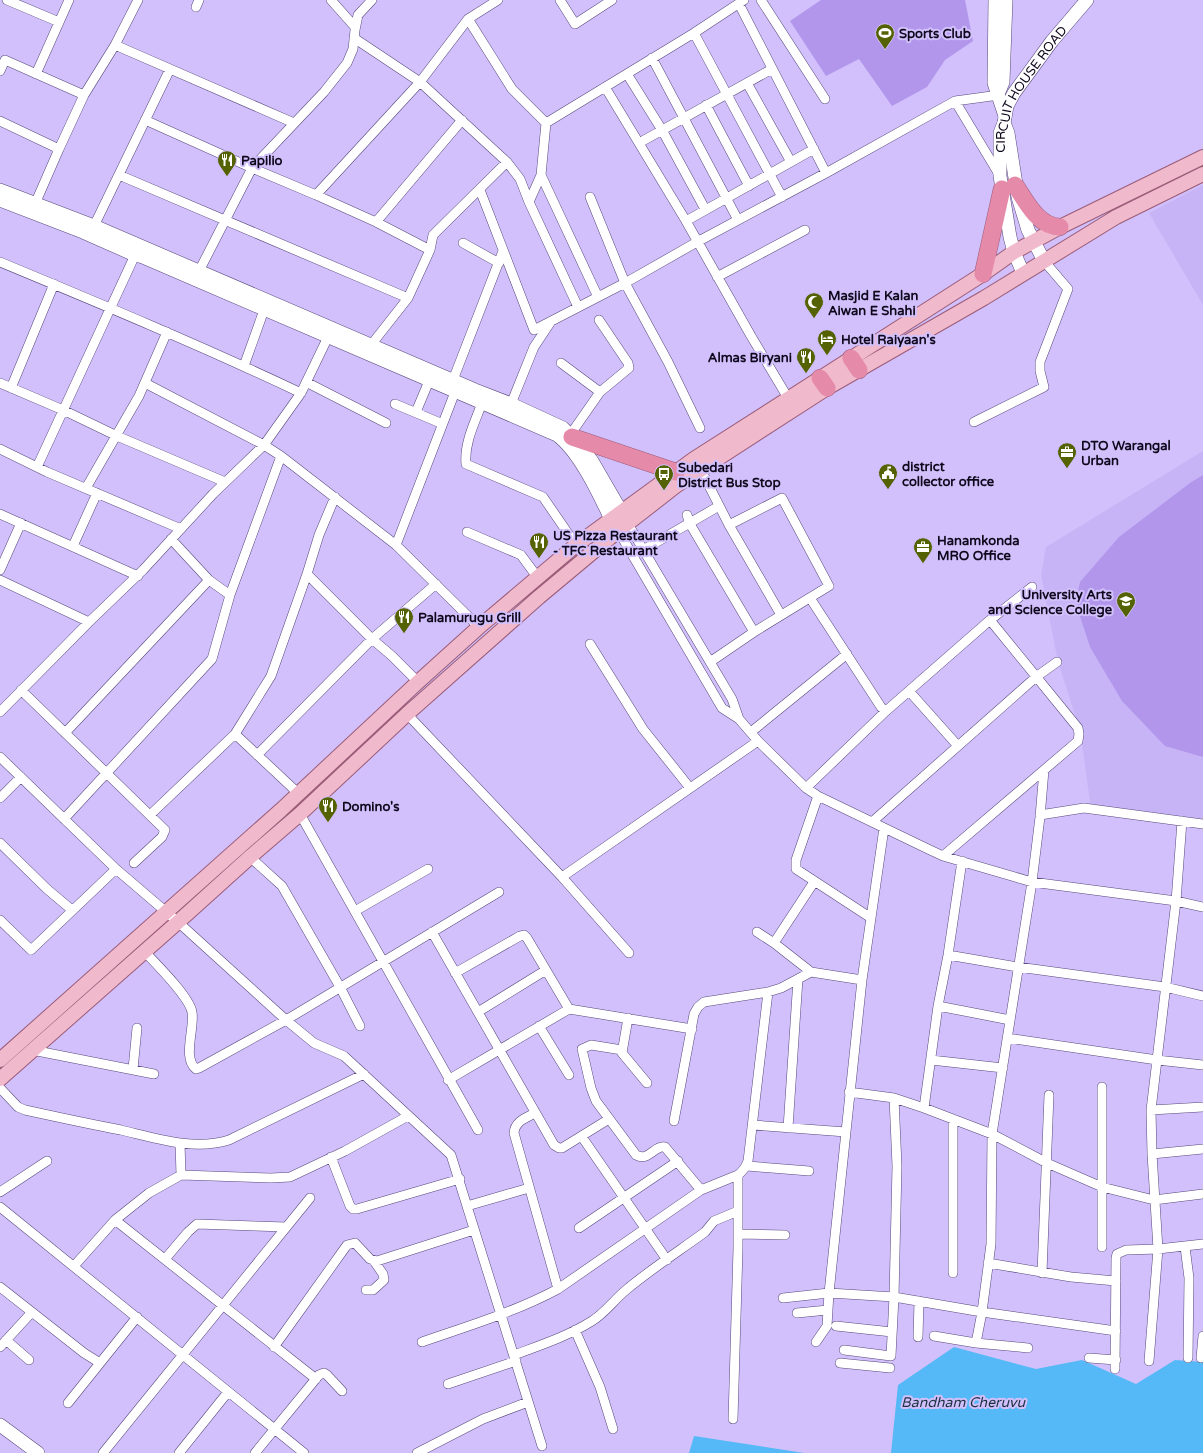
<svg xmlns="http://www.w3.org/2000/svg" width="1203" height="1453" viewBox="0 0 1203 1453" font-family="'Varela Round',sans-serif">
	<rect width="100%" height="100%" fill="#d1c0fb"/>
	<!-- built -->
	<path fill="#c7b4f6" d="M 1203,185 L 1203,305 L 1149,213 Z
		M 1203,451 L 1203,821 L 1091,809 L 1080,730 L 1058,662 L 1041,575 L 1046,547 Z"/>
	<!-- green -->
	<path fill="#b196eb" d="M 821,0 L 965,0 L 973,41 L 945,60 L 927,87 L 892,106 L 859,59 L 826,76 L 790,21 Z
		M 1203,475 L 1203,757 L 1165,746 L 1122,701 L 1090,647 L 1078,610 L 1077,596 L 1080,582 L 1119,537 L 1190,483 Z"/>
	<!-- water -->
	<path fill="#54b9f6" d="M 954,1347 L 1036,1369 L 1082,1360 L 1136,1384 L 1175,1360 L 1203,1362 L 1203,1453 L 891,1453 L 898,1385 Z
		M 694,1436 L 804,1453 L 689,1453 Z"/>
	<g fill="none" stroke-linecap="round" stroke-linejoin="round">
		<defs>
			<path id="street" d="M 7,0 L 59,22
				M 331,0 L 355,27
				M 560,0 L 575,24 L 612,0
				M 761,0 L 825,99
				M 739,4 L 826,173
				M 196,7 L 199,0
				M 468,19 L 512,89 L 546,123 L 694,33 L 744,0
				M 694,33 L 782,197
				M 354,38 L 420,82 L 507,162 L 520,179 L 529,202 L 578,307
				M 115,45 L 138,0
				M 652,58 L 738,220
				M 0,71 L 5,60 L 84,95
				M 36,74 L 69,0
				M 627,74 L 662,130 L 705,209
				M 747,83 L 791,162
				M 605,87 L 686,221 L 751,336 L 788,398
				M 955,101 L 1000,176
				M 706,105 L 749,186
				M 145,120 L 252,168 L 316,195 L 376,222 L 430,250 L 433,235 L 507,162
				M 0,121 L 59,149 L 35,204
				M 639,143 L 772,69
				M 59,149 L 84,95 L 115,45 L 294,123
				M 119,175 L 408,298
				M 541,175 L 598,297
				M 480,190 L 534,330 L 625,283 L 697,242 L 826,173 L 955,101 L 999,95
				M 316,195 L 420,82 L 468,19 L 498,0
				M 590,197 L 625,283 L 668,362 L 700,428
				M 529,202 L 541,175 L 546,123
				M 686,221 L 814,149
				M 376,222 L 462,120
				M 94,226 L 170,69
				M 463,243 L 499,263
				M 0,262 C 101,304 202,346 301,393
				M 197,275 L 252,168 L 324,92 L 347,63 L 353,49 L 355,30 L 358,15 L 372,0
				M 717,277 L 805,230
				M 599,320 L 628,363 L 629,368 L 600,392
				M 371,345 L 408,298 L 430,250
				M 561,363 L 600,392 L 570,435
				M 244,366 L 264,310
				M 453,380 L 503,251
				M 306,382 L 386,423
				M 0,383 L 63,410 L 117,436 L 225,482
				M 145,383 L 264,445 L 281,456 L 396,545 L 479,627
				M 11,388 L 54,284
				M 482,403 C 475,422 464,443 466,464 L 543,497 L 576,545
				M 395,404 L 438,422
				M 511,404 L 534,347 L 550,323
				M 416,412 L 429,381
				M 974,422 L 1044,387 L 1040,371 L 1040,362 L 1068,289 L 1044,261
				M 0,449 L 47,472 L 181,529
				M 37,467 L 135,255
				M 701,470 L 729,525 L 781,615
				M 86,488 L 139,396 L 167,332
				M 0,514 L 138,576
				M 687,515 L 690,524 L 754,632
				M 625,519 L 732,699 L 739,719
				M 616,527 L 722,708 L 739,719 L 758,741 L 806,788 L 818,796 L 928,849 L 943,856 L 1032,882 L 1176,901 L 1203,907
				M 467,532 L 521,555 L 538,578
				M 171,539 L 209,580 L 230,595
				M 396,545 L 455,392
				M 73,546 L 97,493
				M 643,550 L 719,506
				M 0,570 L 21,523
				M 307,574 L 372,639 L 392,656 L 418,682
				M 0,580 L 89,622
				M 810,598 L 881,707 L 886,711
				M 590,644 L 643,729 L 690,788
				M 710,662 L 754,632 L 829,586 L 782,498 L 729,525
				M 21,690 L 165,830 L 162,837 L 134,863
				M 909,691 L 958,746
				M 0,712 L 89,622 L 143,570 L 213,494 L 264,445 L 301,393 L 328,337
				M 407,714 L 562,877 L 629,953
				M 751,732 L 847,654
				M 65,733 L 209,580
				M 235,734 L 271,676 L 307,574 L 319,535 L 335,497
				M 257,755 L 372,639 L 436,584
				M 0,757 L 116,869 L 178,922 L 286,1020 L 314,1043 L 344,1056 L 451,1155 L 542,1446
				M 806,788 L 886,711 L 990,620 L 1032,587
				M 818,796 L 796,860 L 796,869 L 871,918
				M 0,798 L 21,777
				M 300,814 L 478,1130
				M 150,815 L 235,734 L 299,794
				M 1040,815 L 1084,808 L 1203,824
				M 64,819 L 212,659 L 230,595 L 281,456
				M 872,822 L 1036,677 L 1057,662
				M 0,843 L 47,889 L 72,910
				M 943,856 L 1078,741 L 1079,734 L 1078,728 L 990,620
				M 250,857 L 282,886 L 340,987 L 360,1026
				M 562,877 L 758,741
				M 814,882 L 774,943 L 811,972 L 862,980
				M 355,911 L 428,869
				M 0,920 L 31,950 L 116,869
				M 432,932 L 554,1145 L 559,1148 L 562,1148 L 609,1119
				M 757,932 L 774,943
				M 144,951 C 156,964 189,996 192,1012 C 195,1028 182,1058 196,1069 L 199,1068 L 286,1020 L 499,892
				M 948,955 L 1018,967 L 1165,987 L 1203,996
				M 455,973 L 520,936 L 524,935 L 527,938 L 569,1009
				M 938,1006 L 1010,1020
				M 478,1012 L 546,970
				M 628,1018 L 622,1053 L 647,1083
				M 539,1026 L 569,1075
				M 1008,1038 L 1157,1060 L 1203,1065
				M 32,1050 L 154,1074
				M 622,1050 L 591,1045 L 582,1049 L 591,1088 L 596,1101 L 636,1155 C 649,1162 654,1145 665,1147 L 701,1190
				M 931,1060 L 1003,1068
				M 133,1069 L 137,1028
				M 448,1080 L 569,1009 L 692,1029
				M 1102,1087 L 1102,1247
				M 0,1088 L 18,1107 L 25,1110 C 57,1117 89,1124 121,1130 C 155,1138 194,1151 229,1140 L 364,1074
				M 849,1092 L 894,1098 L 924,1108 L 992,1134 L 1047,1163 L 1102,1187 L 1154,1200 L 1203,1194
				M 924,1108 L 938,1006 L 948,955 L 962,861
				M 1151,1110 L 1203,1107
				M 535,1113 C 526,1118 515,1121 514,1133 L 558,1289
				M 953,1119 L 953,1273
				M 674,1121 L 694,1014 L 698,1007 L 704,1002 L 768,992 L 781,988 L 811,972
				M 753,1125 L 846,1132
				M 788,1128 L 798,979
				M 582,1137 L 667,1260
				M 180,1143 L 181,1175
				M 1152,1154 L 1203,1149
				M 331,1157 L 350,1206 L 353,1209 L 357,1209 L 460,1179
				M 747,1166 L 809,1171
				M 0,1192 L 47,1161
				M 467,1206 L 529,1188
				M 0,1207 L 304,1453
				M 115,1220 L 316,1379
				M 579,1228 L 678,1161
				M 738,1234 L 785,1235
				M 1185,1247 L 1189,1278 L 1188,1358
				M 165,1259 L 188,1232 L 197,1224 L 286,1227
				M 988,1263 L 1071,1277 L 1116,1281
				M 74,1266 L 115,1220 L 149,1193 L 181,1175 L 271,1178 L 290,1177 L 345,1151 L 408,1116
				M 1042,1273 L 1049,1095
				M 0,1287 L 84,1353 L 100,1363
				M 366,1290 L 373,1290 L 384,1280 L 383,1274 L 374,1261
				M 783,1298 L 829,1293 L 894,1297 L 982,1312 L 1116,1331
				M 797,1313 L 828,1310
				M 836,1326 L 892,1332
				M 575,1330 L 600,1387 L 613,1429
				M 934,1336 L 976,1343 L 982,1312 L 991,1244 L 992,1134 L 1032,882 L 1040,817 L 1044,770
				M 918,1337 L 919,1301
				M 6,1340 L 29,1360
				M 422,1342 C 468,1326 515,1312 558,1289 L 701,1190 L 738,1175 C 743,1171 746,1167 748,1161 L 768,992
				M 816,1342 L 827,1326 L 829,1293 L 862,980 L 884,828
				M 976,1343 L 1028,1348
				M 0,1347 L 32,1312
				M 274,1347 L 347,1245 L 355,1243 L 370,1259 L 377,1261 L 474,1230
				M 844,1350 L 891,1356 L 894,1297 L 897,1166 L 894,1098
				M 514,1355 C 541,1345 568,1336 592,1321 C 605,1313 614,1300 626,1290 C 651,1269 679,1251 705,1232 L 714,1221 L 738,1211
				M 1089,1358 L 1116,1360
				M 1201,1358 L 1203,1336
				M 1149,1361 L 1158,1249 L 1152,1154 L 1151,1110 L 1176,901 L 1182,821
				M 840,1363 L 890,1368
				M 1115,1369 L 1116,1258 L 1117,1254 L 1126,1250 L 1158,1249 L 1203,1244
				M 448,1384 L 516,1361
				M 68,1403 L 137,1317
				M 733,1419 L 738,1249 L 738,1175
				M 103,1453 L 310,1198
				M 179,1453 L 228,1392
				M 255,1453 L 319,1375 L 324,1373 L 327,1375 L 342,1391
				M 417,1453 L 483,1419 L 528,1402"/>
			<g id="secondary">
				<path d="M 995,0 L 994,83 L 1005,116"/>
				<path d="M 998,94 L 1003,82 L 1006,0"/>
				<path d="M 1004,123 L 1008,133 L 1018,197 L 1028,230 L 1044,261"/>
				<path d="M 0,190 L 94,226 L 475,390 L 511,404 L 563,428 L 572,437 L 592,461 L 621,511"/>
				<path d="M 0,200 L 83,232 L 135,255 L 143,257 L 557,435 C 579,451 599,494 611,519"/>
				<path id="s1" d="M 1023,273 L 1014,252 L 1010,237 L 1000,176 L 1000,133 L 1004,123 L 1007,106 L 1014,93 L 1052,41 L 1087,0"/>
				<path d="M 0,1425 L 38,1453"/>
			</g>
			<path id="primary" d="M 0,1060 L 281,810 L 418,682 L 479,627 L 576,545 L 694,459 L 983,274 L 1014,252 L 1060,227 L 1203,157
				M 0,1079 L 178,922 L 250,857 L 300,814 L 407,714 L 539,597 L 618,531 L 677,485 L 827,388 L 984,298 L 1116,217 L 1203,174"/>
			<path id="highway" d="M 1015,185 C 1026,201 1038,227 1060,227
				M 983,274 L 1002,189
				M 851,358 L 859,370
				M 820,378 L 827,388
				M 572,437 L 676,472"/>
		</defs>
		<!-- street casing -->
		<use href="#street" stroke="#58487b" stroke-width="10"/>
		<!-- secondary casing -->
		<use href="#secondary" stroke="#58487b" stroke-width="14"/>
		<!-- primary casing -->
		<use href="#primary" stroke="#9b5c78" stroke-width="16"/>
		<!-- highway casing -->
		<use href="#highway" stroke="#9b5c78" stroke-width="18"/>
		<!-- street -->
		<use href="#street" stroke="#fff" stroke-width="9"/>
		<!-- secondary -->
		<use href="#secondary" stroke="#fff" stroke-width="13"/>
		<!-- primary -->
		<use href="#primary" stroke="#f0b9cc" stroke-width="14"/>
		<!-- highway -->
		<use href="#highway" stroke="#e68aaa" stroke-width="17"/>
	</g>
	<!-- icons -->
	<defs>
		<symbol id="stadium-pin" viewBox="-11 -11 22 30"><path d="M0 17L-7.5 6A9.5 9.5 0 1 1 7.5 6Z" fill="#556202" stroke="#d1c0fb"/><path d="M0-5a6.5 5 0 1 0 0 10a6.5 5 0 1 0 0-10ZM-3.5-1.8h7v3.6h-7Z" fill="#fff"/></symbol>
		<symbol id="restaurant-pin" viewBox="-11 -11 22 30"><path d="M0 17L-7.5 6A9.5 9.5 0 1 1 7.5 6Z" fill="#556202" stroke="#d1c0fb"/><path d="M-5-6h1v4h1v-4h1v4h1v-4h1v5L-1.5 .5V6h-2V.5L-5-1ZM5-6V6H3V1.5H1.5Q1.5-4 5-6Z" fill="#fff"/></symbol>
		<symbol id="mosque-pin" viewBox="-11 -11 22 30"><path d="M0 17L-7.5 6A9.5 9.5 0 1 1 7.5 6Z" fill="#556202" stroke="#d1c0fb"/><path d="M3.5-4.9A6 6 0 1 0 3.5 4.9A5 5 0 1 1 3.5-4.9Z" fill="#fff"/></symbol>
		<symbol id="hotel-pin" viewBox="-11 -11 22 30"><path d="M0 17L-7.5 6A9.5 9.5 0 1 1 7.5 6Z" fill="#556202" stroke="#d1c0fb"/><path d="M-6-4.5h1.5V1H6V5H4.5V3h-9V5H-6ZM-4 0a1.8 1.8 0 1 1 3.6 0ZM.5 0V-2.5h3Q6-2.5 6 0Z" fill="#fff"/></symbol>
		<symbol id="office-pin" viewBox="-11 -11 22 30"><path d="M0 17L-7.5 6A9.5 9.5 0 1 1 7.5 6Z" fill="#556202" stroke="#d1c0fb"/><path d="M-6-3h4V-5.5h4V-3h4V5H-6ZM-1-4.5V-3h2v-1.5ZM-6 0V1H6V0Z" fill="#fff"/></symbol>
		<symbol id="civic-pin" viewBox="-11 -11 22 30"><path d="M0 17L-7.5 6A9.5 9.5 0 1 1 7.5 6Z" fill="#556202" stroke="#d1c0fb"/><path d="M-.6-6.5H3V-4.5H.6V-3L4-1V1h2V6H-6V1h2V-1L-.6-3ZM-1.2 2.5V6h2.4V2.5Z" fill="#fff"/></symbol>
		<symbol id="bus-pin" viewBox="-11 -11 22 30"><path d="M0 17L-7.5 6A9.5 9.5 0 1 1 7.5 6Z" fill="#556202" stroke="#d1c0fb"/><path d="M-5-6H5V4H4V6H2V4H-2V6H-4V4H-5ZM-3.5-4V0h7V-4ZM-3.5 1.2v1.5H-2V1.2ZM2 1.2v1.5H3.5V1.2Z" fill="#fff"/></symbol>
		<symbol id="university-pin" viewBox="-11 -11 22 30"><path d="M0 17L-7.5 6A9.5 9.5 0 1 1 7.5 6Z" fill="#556202" stroke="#d1c0fb"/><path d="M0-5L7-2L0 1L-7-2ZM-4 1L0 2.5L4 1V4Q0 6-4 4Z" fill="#fff"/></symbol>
	</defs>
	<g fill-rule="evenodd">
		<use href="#stadium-pin" x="874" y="22" width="22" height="30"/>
		<use href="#restaurant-pin" x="216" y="149" width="22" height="30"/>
		<use href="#mosque-pin" x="803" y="291" width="22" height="30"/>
		<use href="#hotel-pin" x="816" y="328" width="22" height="30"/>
		<use href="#restaurant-pin" x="795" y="346" width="22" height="30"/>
		<use href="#office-pin" x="1056" y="441" width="22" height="30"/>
		<use href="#civic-pin" x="877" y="462" width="22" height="30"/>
		<use href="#bus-pin" x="653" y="463" width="22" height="30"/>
		<use href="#restaurant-pin" x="528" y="531" width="22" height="30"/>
		<use href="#office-pin" x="912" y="536" width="22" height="30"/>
		<use href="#university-pin" x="1115" y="590" width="22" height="30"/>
		<use href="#restaurant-pin" x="393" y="606" width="22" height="30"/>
		<use href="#restaurant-pin" x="317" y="795" width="22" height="30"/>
	</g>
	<g text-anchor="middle" stroke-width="4" stroke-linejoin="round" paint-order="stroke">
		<!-- poi labels -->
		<g font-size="13" font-weight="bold" fill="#0f081c" stroke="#d1c0fb" text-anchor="start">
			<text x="899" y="38">Sports Club</text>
			<text x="241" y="165">Papilio</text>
			<text x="828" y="300">Masjid E Kalan<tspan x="828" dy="15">Aiwan E Shahi</tspan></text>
			<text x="841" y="344">Hotel Raiyaan's</text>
			<text x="792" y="362" text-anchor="end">Almas Biryani</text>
			<text x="1081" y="450">DTO Warangal<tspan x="1081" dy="15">Urban</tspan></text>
			<text x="902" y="471">district<tspan x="902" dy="15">collector office</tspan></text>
			<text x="678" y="472">Subedari<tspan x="678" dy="15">District Bus Stop</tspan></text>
			<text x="553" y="540">US Pizza Restaurant<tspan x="553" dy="15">- TFC Restaurant</tspan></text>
			<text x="937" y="545">Hanamkonda<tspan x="937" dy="15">MRO Office</tspan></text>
			<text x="1112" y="599" text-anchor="end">University Arts<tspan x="1112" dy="15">and Science College</tspan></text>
			<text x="418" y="622">Palamurugu Grill</text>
			<text x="342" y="811">Domino's</text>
		</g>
		<!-- street labels -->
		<g font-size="13" fill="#0f081c" stroke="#d1c0fb">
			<text dy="5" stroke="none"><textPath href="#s1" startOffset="196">CIRCUIT HOUSE ROAD</textPath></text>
		</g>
		<!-- water labels -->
		<g font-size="14" font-style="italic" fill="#1b3140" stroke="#d1c0fb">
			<text x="963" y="1407">Bandham Cheruvu</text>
		</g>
	</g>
</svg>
